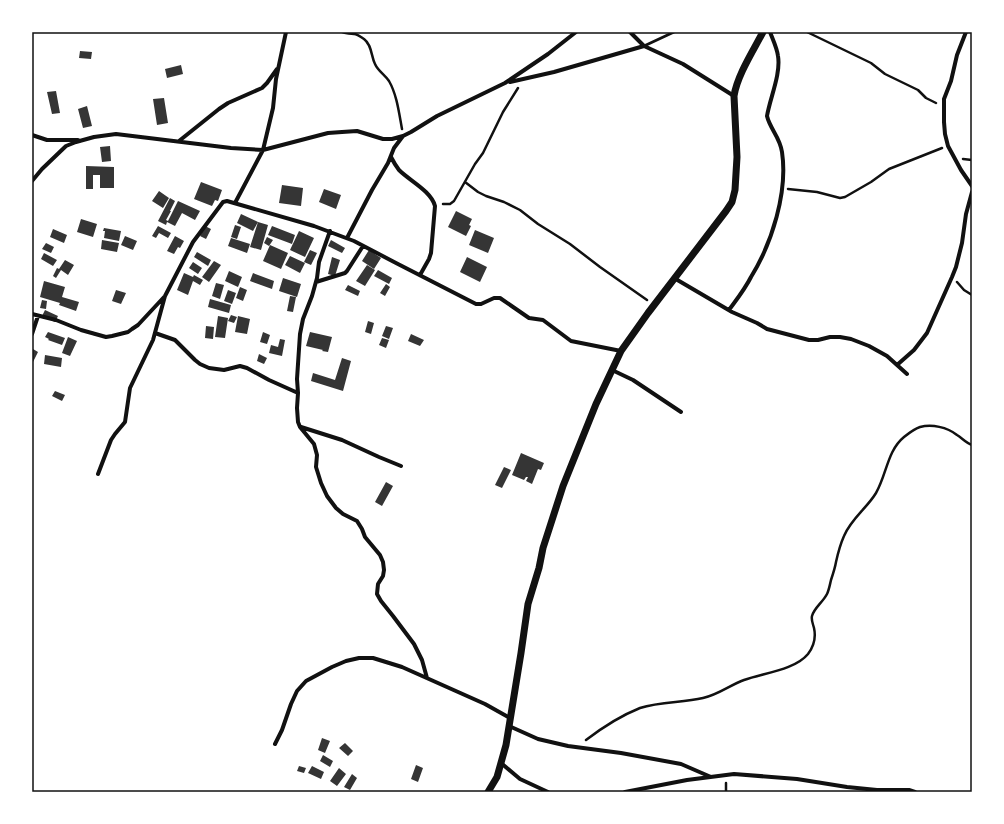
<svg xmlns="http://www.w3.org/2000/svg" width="1004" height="824" viewBox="0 0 1004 824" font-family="'Sofia Sans Condensed',sans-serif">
	<rect width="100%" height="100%" fill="#fff"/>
	<!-- building -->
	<path fill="#353535" d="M 80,51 L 92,52 L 91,59 L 79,58 Z
		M 181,65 L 183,74 L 167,78 L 165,69 Z
		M 56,91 L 60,113 L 52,114 L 47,92 Z
		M 164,98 L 168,123 L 157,125 L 153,99 Z
		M 87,106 L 92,126 L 83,128 L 78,109 Z
		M 110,146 L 111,161 L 102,162 L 100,147 Z
		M 86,166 L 114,167 L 114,188 L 100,188 L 100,175 L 93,175 L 93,189 L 86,189 Z
		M 201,182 L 222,190 L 218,201 L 215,200 L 212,206 L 194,199 Z
		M 282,185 L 303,188 L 301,206 L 279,203 Z
		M 324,189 L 341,195 L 336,209 L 319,202 Z
		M 159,191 L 169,198 L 163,208 L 152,201 Z
		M 170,198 L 175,201 L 170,211 L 171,211 L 166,220 L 168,221 L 178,201 L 200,211 L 195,220 L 182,213 L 175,226 L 167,222 L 166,225 L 158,221 Z
		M 456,211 L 472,219 L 469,225 L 471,226 L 466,236 L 448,227 Z
		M 241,214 L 258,222 L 253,231 L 237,223 Z
		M 81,219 L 97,224 L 93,237 L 77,232 Z
		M 258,222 L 268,225 L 261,250 L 250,247 Z
		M 235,225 L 241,227 L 237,239 L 231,237 Z
		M 158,226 L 171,233 L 168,238 L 159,233 L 156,238 L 152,236 Z
		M 205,226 L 211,229 L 206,239 L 200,236 Z
		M 272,226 L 295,235 L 292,244 L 268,235 Z
		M 104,228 L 121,231 L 119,241 L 104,238 L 105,231 L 103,231 Z
		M 53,229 L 67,235 L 64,243 L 50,237 Z
		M 475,230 L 494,238 L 488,253 L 469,245 Z
		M 299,231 L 314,238 L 305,257 L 290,250 Z
		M 125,236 L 137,241 L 133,250 L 121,245 Z
		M 175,236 L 184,241 L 180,248 L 178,247 L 174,254 L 167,251 Z
		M 267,237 L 273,240 L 269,246 L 264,243 Z
		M 231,238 L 250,244 L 247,253 L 228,246 Z
		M 102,240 L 119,243 L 117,252 L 101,249 Z
		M 331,240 L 345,248 L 342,253 L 328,246 Z
		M 46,243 L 54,247 L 51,253 L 42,249 Z
		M 270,245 L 288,253 L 281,269 L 263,261 Z
		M 310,250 L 317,253 L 311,265 L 304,262 Z
		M 369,250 L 381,258 L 374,269 L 362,261 Z
		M 197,252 L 211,260 L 208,266 L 194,257 Z
		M 44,253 L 57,260 L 53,266 L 41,259 Z
		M 290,256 L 305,263 L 300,273 L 285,265 Z
		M 332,257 L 340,260 L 335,276 L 328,274 Z
		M 467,257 L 487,267 L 480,282 L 460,272 Z
		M 65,260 L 74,265 L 68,275 L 61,270 L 56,278 L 53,276 L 57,268 L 59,269 Z
		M 214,261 L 221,265 L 209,282 L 202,277 Z
		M 193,262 L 202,268 L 198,274 L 189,268 Z
		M 367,265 L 375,270 L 365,286 L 356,281 Z
		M 378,270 L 392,278 L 389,284 L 374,276 Z
		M 229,271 L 242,277 L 238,287 L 225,281 Z
		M 184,273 L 193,277 L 194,275 L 203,280 L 200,285 L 193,281 L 188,295 L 177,290 Z
		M 253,273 L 274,281 L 272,289 L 250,281 Z
		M 283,278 L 301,284 L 297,297 L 279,291 Z
		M 44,281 L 65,287 L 62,297 L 79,302 L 76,311 L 59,305 L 60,303 L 40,297 Z
		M 216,283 L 224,285 L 220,299 L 212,296 Z
		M 386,284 L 390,287 L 385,296 L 380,293 Z
		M 348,285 L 360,291 L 358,296 L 345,290 Z
		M 240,287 L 247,290 L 243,301 L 236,298 Z
		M 116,290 L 126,293 L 121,304 L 112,301 Z
		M 228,290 L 236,293 L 232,304 L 224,301 Z
		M 290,296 L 296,297 L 293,312 L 287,311 Z
		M 210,299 L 231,305 L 229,313 L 208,307 Z
		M 42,300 L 47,301 L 46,309 L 40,308 Z
		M 45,310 L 58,316 L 55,322 L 42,316 Z
		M 231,315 L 237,317 L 234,323 L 228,321 Z
		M 218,316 L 228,318 L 225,338 L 215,337 Z
		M 238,316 L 250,319 L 247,334 L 235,332 Z
		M 368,321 L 374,323 L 371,334 L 365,332 Z
		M 206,326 L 214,327 L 213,339 L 205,338 Z
		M 386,326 L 393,328 L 389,339 L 382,336 Z
		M 48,332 L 65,338 L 62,345 L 48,340 L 49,339 L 45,337 Z
		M 263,332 L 270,335 L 267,344 L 260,342 Z
		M 310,332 L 332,337 L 328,352 L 322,351 L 323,350 L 306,346 Z
		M 411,334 L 424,340 L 420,346 L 408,341 Z
		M 68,337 L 77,341 L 70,356 L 62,353 Z
		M 382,338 L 389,340 L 386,348 L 379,345 Z
		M 280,339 L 285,340 L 282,356 L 269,353 L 271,345 L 278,347 Z
		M 33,349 L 38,352 L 32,364 L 32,351 Z
		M 259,354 L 267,358 L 264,364 L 257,361 Z
		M 45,355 L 62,358 L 61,367 L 44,364 Z
		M 342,358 L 351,361 L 343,391 L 311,381 L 313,373 L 335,380 Z
		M 55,391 L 65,395 L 62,401 L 52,396 Z
		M 521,453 L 544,463 L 541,470 L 538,469 L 532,484 L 526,481 L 528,477 L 526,477 L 524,480 L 512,475 Z
		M 504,467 L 511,470 L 502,488 L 495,485 Z
		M 386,482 L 393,486 L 382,506 L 375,502 Z
		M 322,738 L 330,741 L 325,753 L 318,750 Z
		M 345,743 L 353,751 L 348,756 L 339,748 Z
		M 323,755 L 333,761 L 330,767 L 320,761 Z
		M 416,765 L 423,768 L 418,782 L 411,779 Z
		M 299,766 L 306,768 L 304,773 L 297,771 Z
		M 312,766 L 324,772 L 321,779 L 308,773 Z
		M 339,768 L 346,774 L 337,786 L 330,781 Z
		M 352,774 L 357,778 L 350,790 L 344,787 Z"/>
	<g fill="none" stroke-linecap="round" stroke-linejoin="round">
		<!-- path -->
		<path stroke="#111" stroke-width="2.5" d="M 342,32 C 345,34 349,33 354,34 C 357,34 361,37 364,39 C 372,45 371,56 375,64 C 378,71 385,75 389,81 C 397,95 399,113 402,129
			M 807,32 L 871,63 L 885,74 L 918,90 L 926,98 L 936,103
			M 963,159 L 972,160
			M 465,182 L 478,192 L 486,196 L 504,202 L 520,210 L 538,224 L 570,244 L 600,267 L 647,300
			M 788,189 L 817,192 L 840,198 L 845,197 L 871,182 L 889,169 L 942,148
			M 443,204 L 450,204 L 454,201 L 475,164 L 483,153 L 503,112 L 518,88
			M 957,282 L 964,290 L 972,295
			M 586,740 C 603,727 620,716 640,708 C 661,701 682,703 703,698 C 718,695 730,685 744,680 C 763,673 795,670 808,654 C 814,646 816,637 814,628 C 813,624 811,620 812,616 C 814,608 823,602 827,594 C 829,590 830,584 831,580 C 833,574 835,568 836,562 C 838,553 840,545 844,536 C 851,519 867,508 876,493 C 887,474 887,451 904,437 C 909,433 914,429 920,427 C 932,424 947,427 957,435 C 962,438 966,443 972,445
			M 726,792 L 726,783"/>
		<!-- service -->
		<path stroke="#111" stroke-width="3" d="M 644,46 L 674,32"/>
		<!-- minor -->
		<path stroke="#111" stroke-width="4" d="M 630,32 L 644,46 L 683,64 L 734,96
			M 966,32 L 957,55 L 951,81 L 944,99 L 944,122 L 945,134 L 948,146 L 961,170 L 972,186
			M 510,82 L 554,72 L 644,46
			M 32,135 L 47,140 L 78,140
			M 179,141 L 219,109 L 228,103 L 262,88 L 267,83 L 277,69
			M 391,157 C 393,161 396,166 399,170 C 410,181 431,191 435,206 L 431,253 L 429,259 L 420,275
			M 32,181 L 42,169 L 66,146 L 76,142 L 94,137 L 116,134 L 231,148 L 263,150 L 328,133 L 342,132 L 357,131 L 383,139 L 392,139 L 403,136 L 411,132 L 437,116 L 505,83 L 548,54 L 576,32
			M 235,203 L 263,150 L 273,108 L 276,79 L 286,32
			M 330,231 L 319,262 L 317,278 L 312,296 L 303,319 L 300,334 L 297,379 L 298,393 L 297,408 L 298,422 L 300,427 L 314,444 L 317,455 L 316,467 L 321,483 L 327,496 L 336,508 L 343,514 L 357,521 L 362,529 L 365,537 L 380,555 L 383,562 L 384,570 L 383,576 L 378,584 L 377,594 L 381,601 L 393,616 L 414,644 L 422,660 L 427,678
			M 347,238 L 372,190 L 388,163 L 394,148 L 403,136
			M 674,278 L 732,312 L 757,323 L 767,329 L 809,340 L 818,340 L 830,337 L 840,337 L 851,339 L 869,346 L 887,356 L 907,374
			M 316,282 L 345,273 L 347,271 L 363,246
			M 729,310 C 737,299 745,289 751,277 C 772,243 788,192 782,152 C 780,137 770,129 767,116 C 770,98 781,74 778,56 C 777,48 773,40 770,32
			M 32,314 L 56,320 L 81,330 L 106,337 L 112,336 L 128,332 L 132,329 L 138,325 L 165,296 L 193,242 L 223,202 L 227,201 L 314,226 L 354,241 L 396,263 L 476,304 L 481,304 L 494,298 L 500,298 L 529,318 L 543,320 L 571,341 L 621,351
			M 155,333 L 175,340 L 195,360 L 200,364 L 209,368 L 224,370 L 240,366 L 247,368 L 269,380 L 298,393
			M 32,334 L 38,316
			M 897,365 L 914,350 L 927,333 L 952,277 L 956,267 L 962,243 L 966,214 L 972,192
			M 612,370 L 633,380 L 681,412
			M 301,427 L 342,440 L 379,457 L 401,466
			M 98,474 L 111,440 L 115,434 L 125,422 L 130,388 L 153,340 L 165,296
			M 509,726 L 538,739 L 568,746 L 621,753 L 681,764 L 711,777
			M 275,744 L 282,730 L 291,704 L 297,691 L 306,681 L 332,667 L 346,661 L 359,658 L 373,658 L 402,667 L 485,704 L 510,718
			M 501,763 L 520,779 L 548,792
			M 625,792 L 687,780 L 734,774 L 797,779 L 847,787 L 877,790 L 909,790 L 915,792"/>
		<!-- tertiary -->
		<path stroke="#111" stroke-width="7" d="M 488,792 L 497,777 L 506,745 L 521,653 L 528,604 L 539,568 L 543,548 L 563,486 L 596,404 L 621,351 L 648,313 L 726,211 L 732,202 L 735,190 L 737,157 L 734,96 C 737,76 753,51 763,32"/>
	</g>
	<!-- border -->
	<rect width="1004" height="824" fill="none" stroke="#ffffff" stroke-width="66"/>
	<rect x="33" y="33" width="938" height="758" fill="none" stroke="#111" stroke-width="1.5"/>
</svg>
